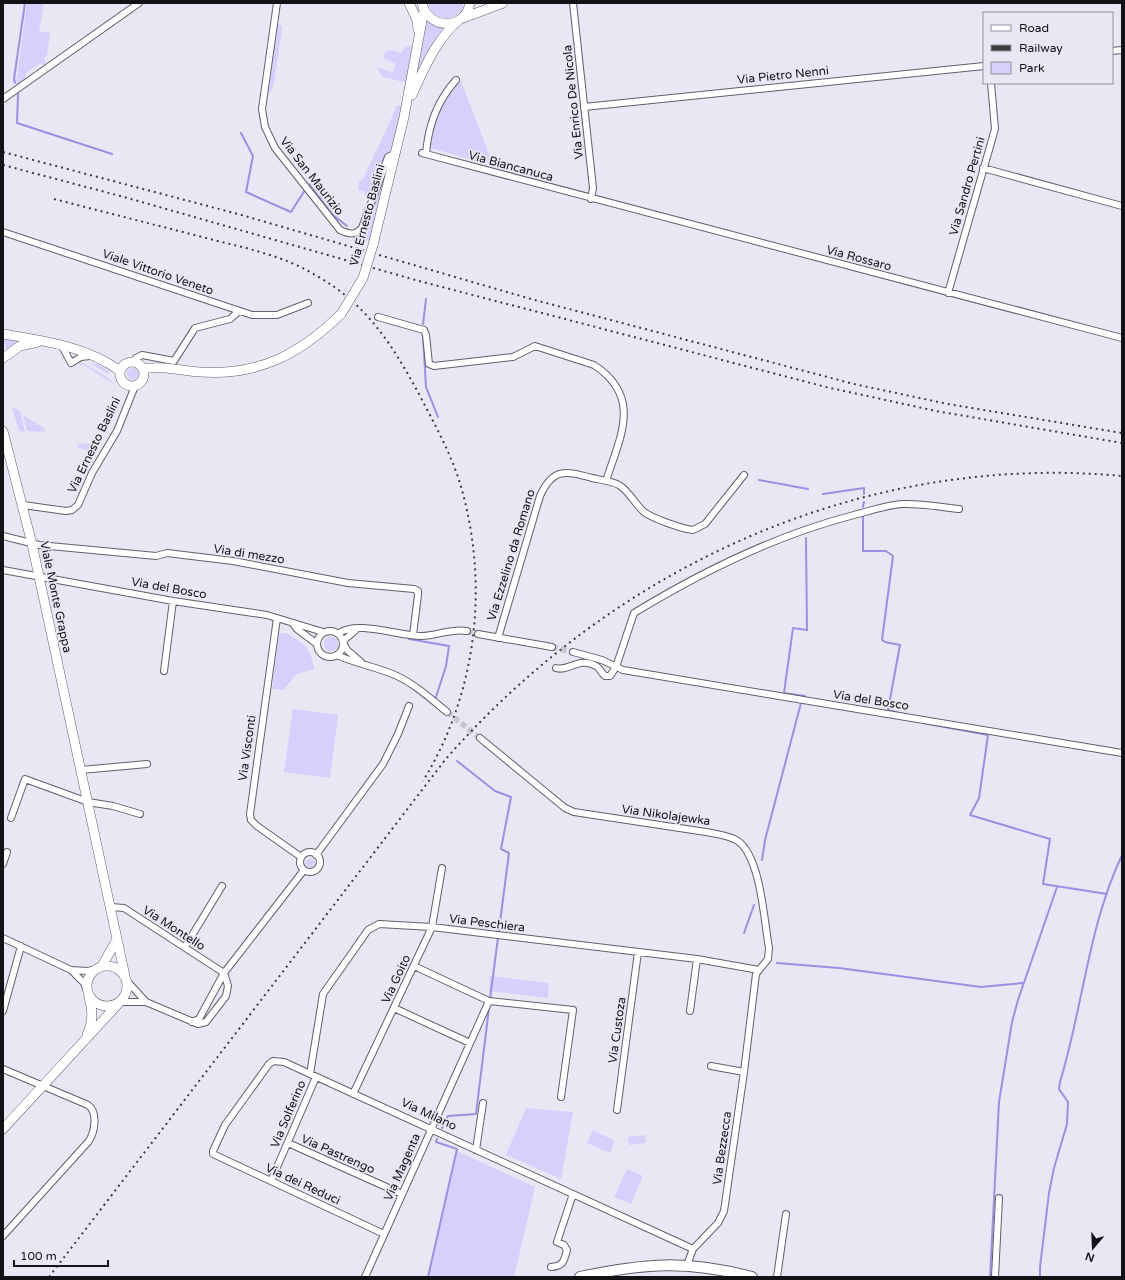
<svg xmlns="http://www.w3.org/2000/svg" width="1125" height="1280" viewBox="0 0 1125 1280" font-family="'Varela Round',sans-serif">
	<rect width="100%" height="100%" fill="#e9e7f3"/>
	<!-- green -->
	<path fill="#d7cffc" d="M 27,3 L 44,3 L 39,31 L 50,33 L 47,55 L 44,59 L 46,63 L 43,66 L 40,63 L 26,73 L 25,79 L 16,85 Z
		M 428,3 L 464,3 C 460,23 433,23 428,3 Z
		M 425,19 L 443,28 L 425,56 L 414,81 Z
		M 277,24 L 281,25 L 282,28 L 274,83 L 270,93 L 269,92 Z
		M 412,46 L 408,83 L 383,77 L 376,66 L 392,73 L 396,64 L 383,58 L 385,52 L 390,50 L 401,53 L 405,47 Z
		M 461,81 L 492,162 L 476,161 L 431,148 C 427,126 444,95 461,81 Z
		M 397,105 L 403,107 L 393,146 L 386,156 L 390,161 L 369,241 L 364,239 L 371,197 L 364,195 L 365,192 L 358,190 L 359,182 L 364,178 C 374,153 387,131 397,105 Z
		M 3,336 L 20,341 L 6,350 Z
		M 81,362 L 107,377 L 115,385 L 82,364 L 79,368 Z
		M 88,362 L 99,365 L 109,371 L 108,374 Z
		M127 374a6 6 0 1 1 12 0a6 6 0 1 1-12 0Z
		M 12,407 L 20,411 L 25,432 L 19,431 Z
		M 23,415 L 45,429 L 45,432 L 27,431 Z
		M 79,443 L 98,445 L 94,453 L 77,447 Z
		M 287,633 C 304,645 310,645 314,669 L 297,674 L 283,690 L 272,689 L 279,634 Z
		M324 644a7 7 0 1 1 14 0a7 7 0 1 1-14 0Z
		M 293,709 L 338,715 L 330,778 L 284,772 Z
		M305.5 863a4.5 4.5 0 1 1 9 0a4.5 4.5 0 1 1-9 0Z
		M 490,976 L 549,983 L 548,998 L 489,991 Z
		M 526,1108 L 573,1112 L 561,1179 L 506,1155 Z
		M 593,1130 L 615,1141 L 610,1153 L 587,1143 Z
		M 645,1135 L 646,1143 L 629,1145 L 628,1137 Z
		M 457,1151 L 535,1187 L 514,1277 L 428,1277 Z
		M 627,1169 L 643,1176 L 631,1204 L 614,1197 Z"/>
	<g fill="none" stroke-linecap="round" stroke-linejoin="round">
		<!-- stream -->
		<path stroke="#a18ee2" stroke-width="2" d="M 15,83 L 14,79 L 25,3
			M 18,94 L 17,123 L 112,154
			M 241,133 L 253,156 L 246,192 L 291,212 L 305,190
			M 309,184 L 333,215 L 347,226
			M 423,324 L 426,299
			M 423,335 L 426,387 L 438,417
			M 759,480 L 808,489
			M 823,494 L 864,488 L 864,494
			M 863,507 L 864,502
			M 863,516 L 863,551 L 886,551 L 893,556 L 882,640 L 885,642 L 900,645 L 888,710 L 908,715
			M 409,639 L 449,646 L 446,666 L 435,700
			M 805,696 L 784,693 L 793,628 L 807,630 L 806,538
			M 923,723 L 988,735 L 979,798 L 970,815 L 1050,839 L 1043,884 L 1107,894
			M 457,761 L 495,791 L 511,797 L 501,849 L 509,853 L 490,999
			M 762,860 L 765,840 L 801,703
			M 744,933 L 754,905
			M 777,963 L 839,968 L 981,987 L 1022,983 L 1023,984
			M 442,1128 L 448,1116 L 476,1114 L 489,1008
			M 428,1277 L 457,1149 L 436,1142 L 437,1139
			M 990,1277 L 999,1102 L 1012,1022 L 1018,1000 L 1057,887
			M 1040,1277 L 1040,1267 L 1049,1193 L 1054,1168 L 1067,1124 L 1068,1102 L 1059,1089 L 1060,1082 C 1083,1007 1088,927 1122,855"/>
		<!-- minor-tunnel -->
		<path stroke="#c9c7d2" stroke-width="6" stroke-dasharray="6 3" stroke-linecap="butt" d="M 467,631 L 478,634
			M 552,647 L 573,652
			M 447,712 L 480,738"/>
		<defs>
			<path id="minor" d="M 277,3 L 262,109 L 265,127 L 275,148 L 340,230 C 349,234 355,236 362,228 L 388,157 L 396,153
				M 573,3 L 593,188 L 591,199
				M 1112,51 L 1122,50
				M 3,99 L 139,3
				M 584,107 L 984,66
				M 422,153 L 1122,338
				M 426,154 C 428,127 437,101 456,80
				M 983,168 L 1122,206
				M 3,232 L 252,315 L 277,315 L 308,303
				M 948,293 L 995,129 L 991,83
				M 378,317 L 424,330 L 426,335 L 429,364 L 434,366 L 513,357 L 535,346 L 594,365 C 643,397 620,437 606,481
				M 62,346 L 71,363 L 81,357 L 90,356
				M 135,362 L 136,358 L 142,355 L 174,361 L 195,328 L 230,319 L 239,311
				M 23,505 L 66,511 L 72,510 L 78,505 L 92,473 L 117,431 L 135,386
				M 3,536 L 39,545 L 156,556 L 167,553 L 233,561 L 348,583 L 414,589 L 418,591 L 418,595 L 413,635
				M 3,570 L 173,601 L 267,615 L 323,632
				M 277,618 L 250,814 L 251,820 L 257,826 L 301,857
				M 293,624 L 297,629 L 317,644
				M317 644a13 13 0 1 1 26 0a13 13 0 1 1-26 0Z
				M 339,633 C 358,620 398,636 421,636 C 437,636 451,628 467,631
				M 478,634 L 552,647
				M 498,638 L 540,496 C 553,467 566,471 592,478 C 601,480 611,481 619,485 C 629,491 635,504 644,512 C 652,518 682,529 693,530 L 705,524 L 744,475
				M 343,641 L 357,629
				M 344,644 L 347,650 L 361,662
				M 573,652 L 602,660 L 623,670 L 1122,753
				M 337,655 C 356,664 378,667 397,676 C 416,685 431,699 447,712
				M 556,668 C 568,672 580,656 596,666 C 600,668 601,673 605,676 L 610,676 L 616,667 L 634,613 C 703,571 776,535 854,515 C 870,511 886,505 902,504 C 920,503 940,507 959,509
				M 164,671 L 173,601
				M 81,770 L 147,764
				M 11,818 L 25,779 L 88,802 L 113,806 L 140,814
				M300 862a10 10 0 1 1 20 0a10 10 0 1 1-20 0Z
				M 316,855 L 383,764 L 398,734 L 409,706
				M 3,864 L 7,852
				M 111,907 L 124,908 L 224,973
				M 3,938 L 71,970 L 88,971 L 95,969
				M 185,947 L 222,886
				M 414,966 L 489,1001 L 573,1010 L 561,1097
				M 71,970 L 84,983 L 87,991
				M 127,981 L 146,1002
				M 120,1002 L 146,1002 L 198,1024 L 206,1022 L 226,996 L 228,986 L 224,973
				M 394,1008 L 470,1043
				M 3,1011 L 21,946
				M 690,1011 L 697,959
				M 192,1022 L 199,1019 L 224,973 L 304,870
				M 3,1069 L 88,1105 C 98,1112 95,1131 89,1141 L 3,1236
				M 744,1072 L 756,974 L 759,970
				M 310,1074 L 323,994 L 368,930 L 379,924 L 432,927 L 697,959 L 759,970 L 768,959 L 769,948 C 764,921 761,858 738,841 C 729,835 716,834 706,832 L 574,812 L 565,808 L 480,738
				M 353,1094 L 432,927 L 442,868
				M 617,1110 L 638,952
				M 288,1143 L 402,1194
				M 476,1150 L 483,1103
				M 271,1181 L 316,1077
				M 384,1234 L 213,1154 L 213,1151 L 225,1125 L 269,1064 L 273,1061 L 284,1062 L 693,1249
				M 687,1265 L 693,1249 L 718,1223 L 724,1211 L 744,1072 L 711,1066
				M 551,1267 C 563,1266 564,1262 567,1250 L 564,1245 L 557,1242 L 573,1194
				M 365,1277 L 489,1001
				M 777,1277 L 786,1214
				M 995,1277 L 999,1198"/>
			<path id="secondary" d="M 409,3 L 417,20 L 418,29
				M 422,3 C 428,30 465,31 470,3
				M 463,18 L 503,3
				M 412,95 C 424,69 436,39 459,20
				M 373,245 L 404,117 L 424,10
				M 3,334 C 44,341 86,346 120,371
				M 3,358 L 20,346 L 38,342
				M120 374a12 12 0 1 1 24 0a12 12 0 1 1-24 0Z
				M 143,369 C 163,365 180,371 200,372 C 259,376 300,354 341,314
				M 3,431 L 32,544 L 125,976
				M87 986a20 20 0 1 1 40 0a20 20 0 1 1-40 0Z
				M 102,966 L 116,941
				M 87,1035 C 93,1022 93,1011 89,997
				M 3,1129 L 119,1003"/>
			<path id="primary" d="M 580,1277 C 645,1263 686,1260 752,1277"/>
		</defs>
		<!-- minor casing -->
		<use href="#minor" stroke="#615f6a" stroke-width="8"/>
		<!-- secondary casing -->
		<use href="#secondary" stroke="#615f6a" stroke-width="10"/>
		<!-- primary casing -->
		<use href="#primary" stroke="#615f6a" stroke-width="12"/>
		<!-- minor -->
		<use href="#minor" stroke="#fff" stroke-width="6"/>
		<!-- secondary -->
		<use href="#secondary" stroke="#fff" stroke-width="9"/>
		<!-- primary -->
		<use href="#primary" stroke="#fff" stroke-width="10"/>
		<!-- rail -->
		<path stroke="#3c3c41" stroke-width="2" stroke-dasharray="2 4" stroke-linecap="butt" d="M 3,152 L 238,214 L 531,299 L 854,384 L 948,404 L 1122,433
			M 3,165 L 124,197 L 419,281 L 826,387 L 936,411 L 1122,443
			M 54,199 C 105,212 155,225 206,238 C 244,248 283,255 317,276 C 368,305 393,346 420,396 C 434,423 449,450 459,480 C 490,581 478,691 423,781
			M 49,1277 L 445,760 C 614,566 864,452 1122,476"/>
		<defs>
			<path id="secondary-bridge" d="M 341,314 L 363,278 L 373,245"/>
		</defs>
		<!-- secondary-bridge casing -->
		<use href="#secondary-bridge" stroke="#615f6a" stroke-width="10" stroke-linecap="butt"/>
		<!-- secondary-bridge -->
		<use href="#secondary-bridge" stroke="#fff" stroke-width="9"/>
	</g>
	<g text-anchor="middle" stroke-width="3.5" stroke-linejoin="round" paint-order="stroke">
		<!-- street labels -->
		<g font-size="12" fill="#131317" stroke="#e9e7f3">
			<text transform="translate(783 75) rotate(-6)" y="4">Via Pietro Nenni</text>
			<text transform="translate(573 102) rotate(-96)" y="4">Via Enrico De Nicola</text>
			<text transform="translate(511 166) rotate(15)" y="4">Via Biancanuca</text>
			<text transform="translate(312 176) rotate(52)" y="4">Via San Maurizio</text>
			<text transform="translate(967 186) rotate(-74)" y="4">Via Sandro Pertini</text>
			<text transform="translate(367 215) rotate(-75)" y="4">Via Ernesto Baslini</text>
			<text transform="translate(859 258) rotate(15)" y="4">Via Rossaro</text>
			<text transform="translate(158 272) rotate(19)" y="4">Viale Vittorio Veneto</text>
			<text transform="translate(94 445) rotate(-64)" y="4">Via Ernesto Baslini</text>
			<text transform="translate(249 554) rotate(9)" y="4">Via di mezzo</text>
			<text transform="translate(511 555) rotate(-73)" y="4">Via Ezzelino da Romano</text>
			<text transform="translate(169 588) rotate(10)" y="4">Via del Bosco</text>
			<text transform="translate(56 597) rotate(78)" y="4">Viale Monte Grappa</text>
			<text transform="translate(871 700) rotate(9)" y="4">Via del Bosco</text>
			<text transform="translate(247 748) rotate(-82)" y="4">Via Visconti</text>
			<text transform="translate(666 815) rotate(8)" y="4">Via Nikolajewka</text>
			<text transform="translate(487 923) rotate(7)" y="4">Via Peschiera</text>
			<text transform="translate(174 928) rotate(33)" y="4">Via Montello</text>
			<text transform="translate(396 979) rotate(-65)" y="4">Via Goito</text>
			<text transform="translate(617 1030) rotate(-82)" y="4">Via Custoza</text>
			<text transform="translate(288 1114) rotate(-67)" y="4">Via Solferino</text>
			<text transform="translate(429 1114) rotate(25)" y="4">Via Milano</text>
			<text transform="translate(722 1148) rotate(-82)" y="4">Via Bezzecca</text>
			<text transform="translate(338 1154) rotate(24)" y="4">Via Pastrengo</text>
			<text transform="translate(402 1167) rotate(-66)" y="4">Via Magenta</text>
			<text transform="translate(303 1184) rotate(25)" y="4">Via dei Reduci</text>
		</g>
	</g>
	<!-- border -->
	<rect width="1125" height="1280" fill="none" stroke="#131317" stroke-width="8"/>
	<!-- legend -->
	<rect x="983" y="12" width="130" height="72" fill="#e9e7f3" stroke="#93929b"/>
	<rect x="991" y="25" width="20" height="6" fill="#ffffff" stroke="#93929b"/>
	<text x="1019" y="32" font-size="12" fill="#131317">Road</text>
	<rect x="991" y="45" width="20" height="6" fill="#3c3c41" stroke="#93929b"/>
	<text x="1019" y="52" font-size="12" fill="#131317">Railway</text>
	<rect x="991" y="62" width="20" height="12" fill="#d7cffc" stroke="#93929b"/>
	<text x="1019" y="72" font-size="12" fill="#131317">Park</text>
	<!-- north arrow -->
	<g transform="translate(1093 1248) rotate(199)" stroke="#e9e7f3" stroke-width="3" paint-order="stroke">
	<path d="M0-3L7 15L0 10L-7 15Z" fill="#131317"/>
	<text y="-6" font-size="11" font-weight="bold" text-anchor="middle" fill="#131317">N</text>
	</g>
	<!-- scale -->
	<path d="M14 1260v6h94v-6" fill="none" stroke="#131317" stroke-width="2"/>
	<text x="20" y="1260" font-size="12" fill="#131317" stroke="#e9e7f3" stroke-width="3" paint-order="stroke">100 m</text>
</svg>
